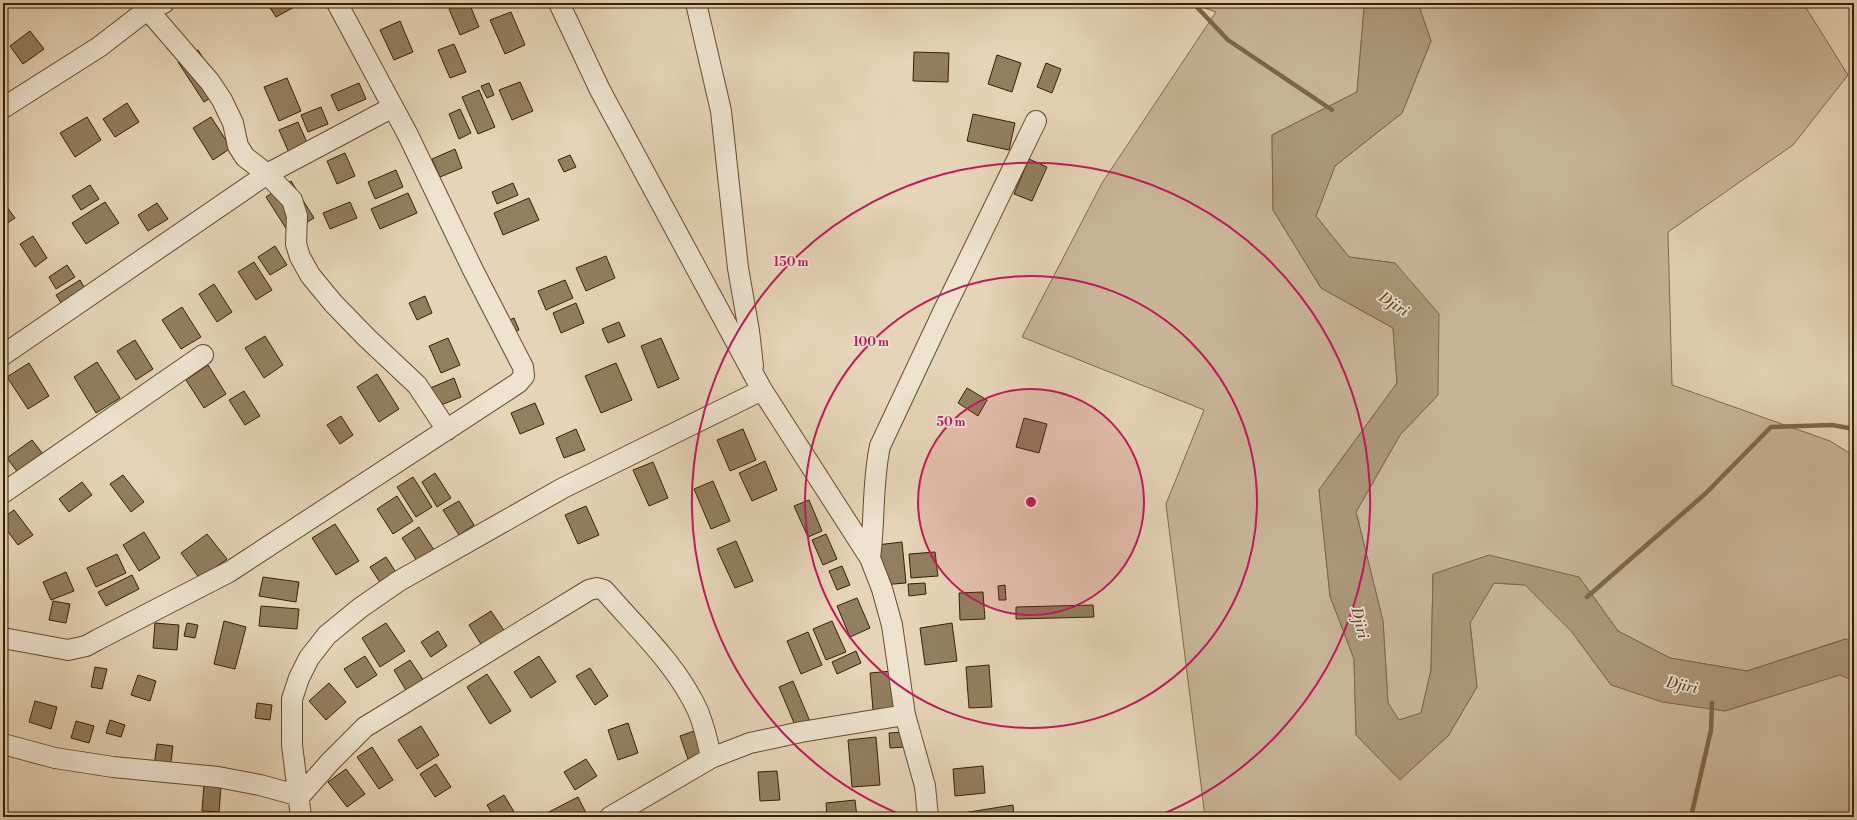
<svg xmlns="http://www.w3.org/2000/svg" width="1857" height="820" viewBox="0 0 1857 820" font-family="'Libre Bodoni',serif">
	<rect width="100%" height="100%" fill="#e5d4b7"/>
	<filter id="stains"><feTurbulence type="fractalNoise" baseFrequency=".005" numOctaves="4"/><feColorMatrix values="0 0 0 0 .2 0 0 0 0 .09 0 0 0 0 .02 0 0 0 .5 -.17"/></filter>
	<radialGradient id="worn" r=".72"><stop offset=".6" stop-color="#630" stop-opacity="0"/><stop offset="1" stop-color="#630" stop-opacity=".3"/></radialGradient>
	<!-- green -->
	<path fill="#c8b598" stroke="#806a4c" d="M 1191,3 L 1362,3 L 1364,9 L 1357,92 L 1272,135 L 1273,210 L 1321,288 L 1393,328 L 1397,383 L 1319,490 L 1330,596 L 1354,659 L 1356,735 L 1400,779 L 1448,736 L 1477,687 L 1470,622 L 1494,583 L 1525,585 L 1572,632 L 1611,685 L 1725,711 L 1841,674 L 1854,681 L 1854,796 L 1850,810 L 1852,817 L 1205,817 L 1166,504 L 1204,410 L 1022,337 L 1102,183 L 1216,12 Z
		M 1418,3 L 1803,3 L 1848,75 L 1793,145 L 1668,232 L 1672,385 L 1830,441 L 1854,456 L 1854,642 L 1845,639 L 1747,671 L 1670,658 L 1618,631 L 1579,577 L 1433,574 L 1431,670 L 1421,713 L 1399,720 L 1388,703 L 1383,621 L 1356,512 L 1400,435 L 1438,395 L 1395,263 L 1349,257 L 1316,216 L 1335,166 L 1402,113 L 1431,41 Z"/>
	<!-- water -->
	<path fill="#ab9779" stroke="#7d6749" d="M 1362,3 L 1418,3 L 1431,41 L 1402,113 L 1335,166 L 1316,216 L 1349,257 L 1395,263 L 1439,314 L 1438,395 L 1400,435 L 1356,512 L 1383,621 L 1388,703 L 1399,720 L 1421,713 L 1431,670 L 1433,574 L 1489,555 L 1579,577 L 1618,631 L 1670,658 L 1747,671 L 1846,639 L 1854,642 L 1854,681 L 1840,675 L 1725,711 L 1662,702 L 1611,685 L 1572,632 L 1525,585 L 1494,583 L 1470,623 L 1477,687 L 1448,736 L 1400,780 L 1356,735 L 1354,659 L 1330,596 L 1319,490 L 1397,383 L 1393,328 L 1321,288 L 1273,210 L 1272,135 L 1357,92 L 1364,9 Z"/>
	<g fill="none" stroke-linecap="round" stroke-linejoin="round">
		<!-- stream -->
		<path stroke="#7d6749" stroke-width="4.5" d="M 1193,3 L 1228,40 L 1332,110
			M 1587,597 L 1705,494 L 1771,427 L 1832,425 L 1854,429
			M 1691,817 L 1711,730 L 1712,703"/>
	</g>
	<!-- building -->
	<path fill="#927e60" stroke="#392001" d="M 267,3 L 297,3 L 298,5 L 276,17 Z
		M 462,3 L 469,3 L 479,27 L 460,35 L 449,9 Z
		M 511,12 L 525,45 L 505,54 L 490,20 Z
		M 400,21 L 413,52 L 394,60 L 380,30 Z
		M 30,31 L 44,49 L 23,64 L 10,46 Z
		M 454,44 L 466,72 L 450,78 L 438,50 Z
		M 198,50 L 223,90 L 204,102 L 178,62 Z
		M 914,52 L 949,53 L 948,82 L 913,81 Z
		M 997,55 L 1021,63 L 1012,92 L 988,84 Z
		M 1046,63 L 1061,69 L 1052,93 L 1037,87 Z
		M 287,78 L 301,111 L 279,121 L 264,87 Z
		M 520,82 L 533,111 L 512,120 L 499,90 Z
		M 359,83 L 366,99 L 338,111 L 331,95 Z
		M 489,83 L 494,95 L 487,98 L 481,86 Z
		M 479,90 L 495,127 L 478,134 L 462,97 Z
		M 127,103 L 139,122 L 115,137 L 103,119 Z
		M 321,107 L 328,124 L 308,132 L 301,115 Z
		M 460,109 L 471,133 L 459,139 L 449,114 Z
		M 973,114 L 1015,123 L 1009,150 L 967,141 Z
		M 87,117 L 101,140 L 75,157 L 60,133 Z
		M 211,117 L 231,148 L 213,160 L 193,128 Z
		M 298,122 L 309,147 L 290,155 L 279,130 Z
		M 455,149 L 462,168 L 440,177 L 432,159 Z
		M 345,153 L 355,176 L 337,184 L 327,161 Z
		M 570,155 L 576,167 L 564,172 L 558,160 Z
		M 1029,159 L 1047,167 L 1032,201 L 1014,194 Z
		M 396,170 L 403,187 L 375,199 L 368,182 Z
		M 291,181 L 314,218 L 289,233 L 266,197 Z
		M 513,183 L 518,195 L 497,204 L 492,192 Z
		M 90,185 L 99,199 L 81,210 L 72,196 Z
		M 408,193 L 417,213 L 380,229 L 371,209 Z
		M 529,198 L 539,220 L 503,235 L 494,213 Z
		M 3,202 L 15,218 L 3,226 Z
		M 105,202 L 119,223 L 86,244 L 72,223 Z
		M 350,202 L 357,218 L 330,229 L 323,213 Z
		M 157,203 L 168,219 L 148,231 L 138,215 Z
		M 33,236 L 47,258 L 35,267 L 20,244 Z
		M 275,246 L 287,265 L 270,275 L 258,257 Z
		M 606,256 L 615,278 L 586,291 L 576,268 Z
		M 254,262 L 272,290 L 256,300 L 238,272 Z
		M 67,265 L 75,277 L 56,289 L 49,277 Z
		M 80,280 L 88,294 L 65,309 L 56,295 Z
		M 565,280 L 573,298 L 546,310 L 538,291 Z
		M 214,284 L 232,312 L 217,322 L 199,294 Z
		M 425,296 L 432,313 L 417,320 L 409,303 Z
		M 576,303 L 584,323 L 561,333 L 553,313 Z
		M 182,307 L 201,337 L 181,349 L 162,320 Z
		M 514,318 L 519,330 L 510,334 L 505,322 Z
		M 619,322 L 625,336 L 608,343 L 602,329 Z
		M 265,336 L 283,365 L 264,378 L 245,348 Z
		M 448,338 L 460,365 L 441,373 L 429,346 Z
		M 661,338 L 679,379 L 658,388 L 641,346 Z
		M 135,340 L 153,369 L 136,380 L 117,351 Z
		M 97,362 L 120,398 L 96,413 L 74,377 Z
		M 29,363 L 49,396 L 28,409 L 7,377 Z
		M 616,363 L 632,400 L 601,413 L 585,376 Z
		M 208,365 L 226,394 L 204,408 L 186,380 Z
		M 377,374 L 399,409 L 379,422 L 357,387 Z
		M 454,378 L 461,397 L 436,407 L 428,389 Z
		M 967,388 L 987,400 L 978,416 L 958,403 Z
		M 244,391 L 260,416 L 245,425 L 229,400 Z
		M 535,403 L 544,424 L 520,434 L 511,413 Z
		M 341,416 L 353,435 L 340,444 L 327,425 Z
		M 1024,418 L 1047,424 L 1039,453 L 1016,447 Z
		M 576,429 L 585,450 L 564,458 L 556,438 Z
		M 743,429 L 756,460 L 730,471 L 717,440 Z
		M 32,440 L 50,463 L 25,482 L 7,458 Z
		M 765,461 L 777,490 L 752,501 L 739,473 Z
		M 653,462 L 668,498 L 649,506 L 633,470 Z
		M 435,473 L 451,498 L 437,507 L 422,482 Z
		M 123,475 L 144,502 L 131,512 L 110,484 Z
		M 413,477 L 432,507 L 416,517 L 397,487 Z
		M 713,481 L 730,521 L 711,529 L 694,489 Z
		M 82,482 L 92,495 L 69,512 L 59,499 Z
		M 397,496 L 413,521 L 393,534 L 377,509 Z
		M 809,500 L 822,531 L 808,537 L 794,506 Z
		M 459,501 L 474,525 L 459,535 L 443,510 Z
		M 586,506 L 599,535 L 578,544 L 565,515 Z
		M 14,510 L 33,535 L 18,545 L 3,525 L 3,518 Z
		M 335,524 L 359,561 L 336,575 L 312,538 Z
		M 419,527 L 436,553 L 419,564 L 402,538 Z
		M 144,532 L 160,558 L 139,571 L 123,545 Z
		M 207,534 L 227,559 L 200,579 L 181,553 Z
		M 826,534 L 837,559 L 823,565 L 812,540 Z
		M 736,541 L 753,581 L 735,588 L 717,549 Z
		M 902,542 L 906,583 L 881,585 L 877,545 Z
		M 935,552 L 938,576 L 911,578 L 909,554 Z
		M 117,554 L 126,573 L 96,587 L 87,568 Z
		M 386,557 L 399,577 L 383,587 L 370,567 Z
		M 842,566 L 850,585 L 837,590 L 829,571 Z
		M 66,572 L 74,591 L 51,600 L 43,582 Z
		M 132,575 L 139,589 L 106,606 L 98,592 Z
		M 263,577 L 299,582 L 296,602 L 259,596 Z
		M 925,583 L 926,594 L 909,596 L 908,584 Z
		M 1005,585 L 1006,600 L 999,600 L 998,586 Z
		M 983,592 L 985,619 L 960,620 L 959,593 Z
		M 857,598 L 870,628 L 850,637 L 837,606 Z
		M 53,601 L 70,604 L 66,623 L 49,620 Z
		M 1093,605 L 1094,617 L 1016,619 L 1016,607 Z
		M 261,606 L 299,609 L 297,629 L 259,626 Z
		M 491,611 L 507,635 L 484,649 L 469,625 Z
		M 224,621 L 246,627 L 235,669 L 214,664 Z
		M 832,621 L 846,652 L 826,660 L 813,629 Z
		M 155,623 L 179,625 L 177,650 L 153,648 Z
		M 187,623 L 198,625 L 195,638 L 184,636 Z
		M 386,623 L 405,651 L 380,667 L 362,638 Z
		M 952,623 L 957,661 L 925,665 L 920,628 Z
		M 438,631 L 447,646 L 431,657 L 421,642 Z
		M 808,632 L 822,665 L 801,674 L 787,641 Z
		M 856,651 L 861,663 L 837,674 L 832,662 Z
		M 365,656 L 377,675 L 357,688 L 344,669 Z
		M 539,656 L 556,682 L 531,698 L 514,672 Z
		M 410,660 L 424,681 L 407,692 L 394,670 Z
		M 989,665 L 992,707 L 969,708 L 966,667 Z
		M 95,667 L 107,669 L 102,689 L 91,687 Z
		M 590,668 L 608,696 L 595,705 L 576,676 Z
		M 892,671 L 895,708 L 873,710 L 870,673 Z
		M 487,674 L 511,711 L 490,724 L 467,687 Z
		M 138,675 L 156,681 L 150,701 L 131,695 Z
		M 793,681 L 811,724 L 797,730 L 779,687 Z
		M 329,683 L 346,702 L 326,720 L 309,701 Z
		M 35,701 L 57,707 L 51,729 L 29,722 Z
		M 257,703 L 272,705 L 270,720 L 255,718 Z
		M 110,720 L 125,725 L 121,737 L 106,733 Z
		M 76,721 L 94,726 L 89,743 L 71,738 Z
		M 628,723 L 638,753 L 618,760 L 608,730 Z
		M 421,726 L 439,755 L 417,769 L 398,740 Z
		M 697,730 L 705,754 L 688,759 L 680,736 Z
		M 905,732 L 906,747 L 890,748 L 889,733 Z
		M 876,737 L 880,785 L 852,787 L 848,740 Z
		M 157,744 L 173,746 L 170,769 L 154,766 Z
		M 372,747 L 393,780 L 379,789 L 357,757 Z
		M 586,759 L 597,776 L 575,790 L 564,772 Z
		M 436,764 L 451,787 L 435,797 L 420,774 Z
		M 983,766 L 985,793 L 955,796 L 953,769 Z
		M 346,769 L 365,794 L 347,807 L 328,782 Z
		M 777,771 L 780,800 L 760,801 L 758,772 Z
		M 204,785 L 221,787 L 219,812 L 202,811 Z
		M 504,795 L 517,817 L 494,817 L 487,805 Z
		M 578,797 L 588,817 L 547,817 L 545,814 Z
		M 855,800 L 857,817 L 827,817 L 826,803 Z
		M 1013,805 L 1014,817 L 944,817 L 944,816 Z
		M 761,814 L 761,817 L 735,817 L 735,816 Z"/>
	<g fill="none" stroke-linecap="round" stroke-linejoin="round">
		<defs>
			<path id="minor" d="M 142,3 L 210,82 L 222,100 L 233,123 L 238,146 L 245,157 L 267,174 L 292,200 L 297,216 L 296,244 L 300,257 L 310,275 L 333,303 L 367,338 L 417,385 L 447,430
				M 559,3 L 600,90 L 762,390 L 870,558 L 882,589 L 892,625 L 905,715 L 925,786 L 928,817
				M 696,3 L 721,111 L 738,268 L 749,331 L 753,366
				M 3,108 L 99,47 L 147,10 L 164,3
				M 3,355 L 267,174 L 393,107
				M 3,493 L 203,355
				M 870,558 C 875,520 872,483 880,446 L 944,310 L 1036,121
				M 3,638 L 68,650 L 86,646 L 97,640 L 229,572 L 518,383 L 524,376 L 523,367 L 473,270 L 408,135 L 337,3
				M 3,744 L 55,758 L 113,767 L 218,777 L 260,785 L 300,796 L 330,762 L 365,727 L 589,590 L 597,588 L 604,590 C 637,628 677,665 698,711 C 704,726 708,742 711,758
				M 301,817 L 292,745 L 292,699 L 299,678 L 309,658 L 327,635 L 360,608 L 399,581 L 563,488 L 762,390
				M 610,817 L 711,758 L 750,743 L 801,732 L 905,715"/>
		</defs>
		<!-- minor casing -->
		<use href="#minor" stroke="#644d2e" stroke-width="22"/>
		<!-- minor -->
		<use href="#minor" stroke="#eee3d0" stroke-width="20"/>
	</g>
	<!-- distance rings -->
	<circle cx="1031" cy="502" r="113" fill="#c2185b" fill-opacity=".12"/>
	<g fill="none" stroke="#c2185b" stroke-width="2">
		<circle cx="1031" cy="502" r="113"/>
		<circle cx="1031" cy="502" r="226"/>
		<path d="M904 816A339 339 0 1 1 1158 816"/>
	</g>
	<g text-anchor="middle" stroke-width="3.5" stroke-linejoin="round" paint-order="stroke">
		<!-- water labels -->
		<g font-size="15" font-style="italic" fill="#614a2b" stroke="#eee3d0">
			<text transform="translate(1394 304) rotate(33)" y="5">Djiri</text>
			<text transform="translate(1360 623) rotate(76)" y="5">Djiri</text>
			<text transform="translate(1682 685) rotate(12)" y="5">Djiri</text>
		</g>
	</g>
	<circle cx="1031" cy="502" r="6" fill="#c2185b" stroke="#eee3d0" stroke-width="2"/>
	<g font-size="12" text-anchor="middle" font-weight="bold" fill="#c2185b" stroke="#eee3d0" stroke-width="3.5" stroke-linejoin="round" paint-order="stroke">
		<text x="791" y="266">150 m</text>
		<text x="871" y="346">100 m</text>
		<text x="951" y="426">50 m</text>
	</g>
	<!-- margin -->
	<rect width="1857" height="820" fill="none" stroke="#e5d4b7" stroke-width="16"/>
	<rect x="4" y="4" width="1849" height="812" fill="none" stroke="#392001" stroke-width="2"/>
	<rect x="8" y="8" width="1841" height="804" fill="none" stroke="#392001"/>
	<rect width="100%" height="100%" filter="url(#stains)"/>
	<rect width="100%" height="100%" fill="url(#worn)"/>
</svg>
